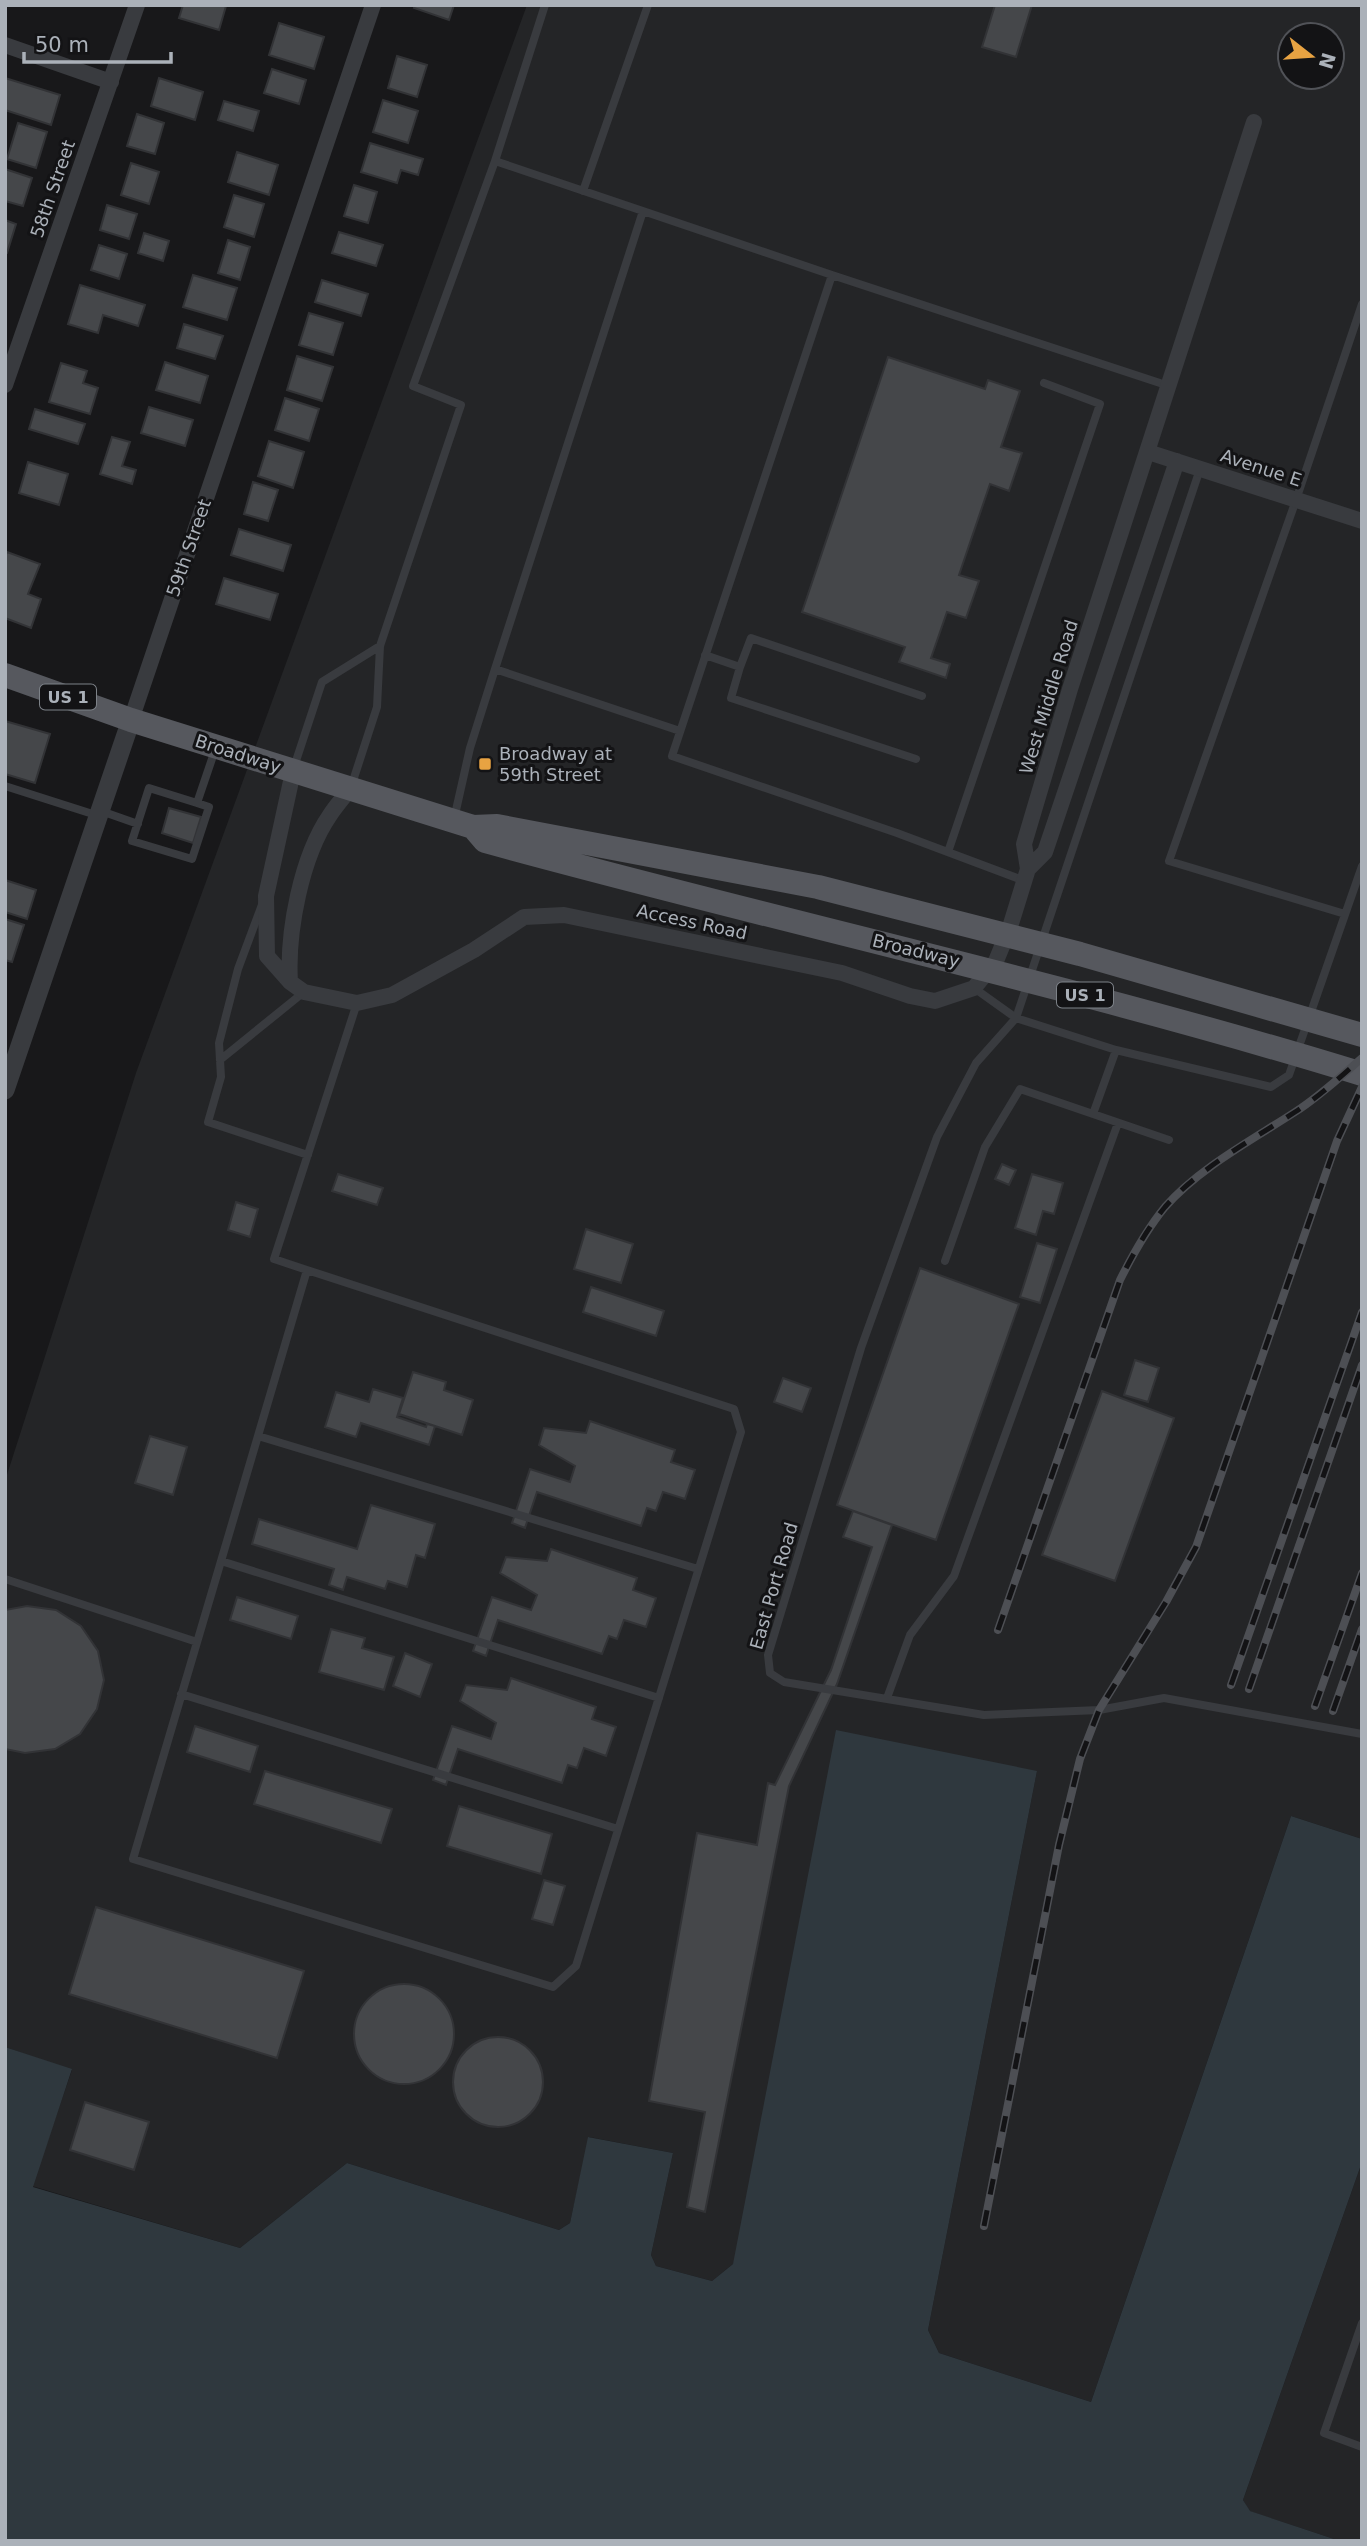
<svg xmlns="http://www.w3.org/2000/svg" width="1367" height="2546" viewBox="0 0 1367 2546" font-family="'DejaVu Sans',sans-serif">
	<rect width="100%" height="100%" fill="#18181a"/>
	<!-- built -->
	<path fill="#242527" fill-rule="evenodd" d="M 527,5 L 1362,5 L 1362,1839 L 1291,1816 L 1091,2402 L 939,2353 L 928,2330 L 1037,1771 L 733,2264 L 712,2281 L 656,2266 L 651,2255 L 673,2153 L 589,2137 L 570,2223 L 559,2230 L 347,2163 L 240,2248 L 32,2186 L 72,2070 L 5,2047 L 5,1481 L 136,1073 ZM 1290,35 L 1332,35 L 1332,77 L 1290,77 Z
		M 1362,2162 L 1362,2541 L 1340,2541 L 1249,2511 L 1243,2500 Z"/>
	<!-- water -->
	<path fill="#2f383e" d="M 836,1730 L 1037,1771 L 928,2330 L 939,2353 L 1091,2402 L 1291,1816 L 1362,1839 L 1362,2162 L 1243,2500 L 1250,2511 L 1340,2541 L 5,2541 L 5,2047 L 72,2069 L 33,2187 L 240,2248 L 347,2163 L 559,2230 L 570,2223 L 588,2137 L 673,2153 L 651,2255 L 656,2266 L 712,2281 L 733,2264 Z"/>
	<!-- building -->
	<path fill="#45474a" stroke="#323336" stroke-width="2" d="M 183,5 L 226,6 L 219,30 L 179,18 Z
		M 415,5 L 454,5 L 449,20 L 414,8 Z
		M 995,5 L 1032,5 L 1016,57 L 982,47 Z
		M 279,23 L 324,37 L 314,69 L 269,55 Z
		M 397,56 L 427,65 L 417,97 L 388,88 Z
		M 272,69 L 306,80 L 299,104 L 264,93 Z
		M 5,78 L 60,95 L 51,125 L 5,110 Z
		M 159,78 L 203,92 L 195,120 L 151,106 Z
		M 383,100 L 418,111 L 408,143 L 373,132 Z
		M 224,101 L 259,111 L 253,131 L 218,120 Z
		M 137,114 L 164,123 L 155,154 L 127,146 Z
		M 18,123 L 47,132 L 36,168 L 7,159 Z
		M 370,143 L 423,159 L 418,175 L 401,170 L 397,183 L 361,172 Z
		M 237,152 L 278,165 L 269,195 L 228,182 Z
		M 131,163 L 159,172 L 149,204 L 121,195 Z
		M 5,169 L 32,178 L 23,206 L 5,201 Z
		M 354,185 L 377,192 L 368,223 L 344,216 Z
		M 234,195 L 264,204 L 254,237 L 224,227 Z
		M 107,205 L 137,214 L 129,239 L 100,230 Z
		M 5,220 L 16,224 L 7,253 L 5,253 Z
		M 339,232 L 383,245 L 376,266 L 332,253 Z
		M 144,233 L 169,241 L 163,261 L 138,253 Z
		M 228,240 L 250,247 L 240,280 L 218,273 Z
		M 99,245 L 127,254 L 119,279 L 91,270 Z
		M 193,275 L 237,288 L 227,320 L 183,307 Z
		M 322,280 L 368,294 L 361,316 L 315,302 Z
		M 80,285 L 145,305 L 138,326 L 103,315 L 98,333 L 68,324 Z
		M 309,313 L 343,323 L 333,355 L 299,345 Z
		M 184,324 L 223,336 L 215,359 L 177,348 Z
		M 297,356 L 333,367 L 322,401 L 287,390 Z
		M 888,357 L 985,389 L 988,380 L 1020,391 L 1001,447 L 1022,453 L 1009,491 L 990,484 L 959,575 L 979,581 L 966,618 L 947,612 L 931,658 L 950,664 L 946,678 L 899,662 L 905,647 L 802,612 Z
		M 165,362 L 208,376 L 200,403 L 156,390 Z
		M 61,363 L 87,371 L 83,383 L 98,388 L 90,414 L 49,402 Z
		M 285,398 L 319,409 L 309,441 L 275,430 Z
		M 149,407 L 193,420 L 185,446 L 141,433 Z
		M 35,409 L 85,424 L 78,444 L 29,429 Z
		M 112,437 L 130,442 L 122,466 L 136,470 L 132,484 L 100,474 Z
		M 269,441 L 304,452 L 293,488 L 258,476 Z
		M 28,462 L 68,474 L 59,505 L 19,493 Z
		M 253,482 L 278,490 L 268,521 L 244,514 Z
		M 239,529 L 291,545 L 283,571 L 231,555 Z
		M 7,552 L 40,564 L 28,594 L 41,599 L 31,628 L 5,618 L 5,557 Z
		M 224,578 L 278,594 L 270,620 L 216,604 Z
		M 5,721 L 50,734 L 35,783 L 5,774 Z
		M 169,808 L 201,817 L 193,843 L 162,833 Z
		M 5,880 L 36,890 L 27,919 L 5,912 Z
		M 5,919 L 24,925 L 12,962 L 5,960 Z
		M 1002,1164 L 1016,1170 L 1009,1185 L 995,1179 Z
		M 338,1174 L 383,1188 L 377,1205 L 332,1191 Z
		M 1032,1174 L 1063,1183 L 1054,1214 L 1043,1211 L 1036,1235 L 1015,1228 Z
		M 236,1202 L 258,1209 L 250,1237 L 228,1230 Z
		M 586,1229 L 633,1244 L 621,1283 L 574,1269 Z
		M 1037,1243 L 1057,1249 L 1040,1303 L 1020,1297 Z
		M 920,1268 L 1019,1304 L 936,1540 L 837,1505 Z
		M 591,1287 L 664,1311 L 656,1336 L 583,1312 Z
		M 1135,1360 L 1159,1368 L 1148,1402 L 1124,1395 Z
		M 413,1372 L 446,1382 L 444,1390 L 473,1400 L 462,1435 L 399,1414 Z
		M 783,1378 L 811,1388 L 802,1412 L 774,1402 Z
		M 373,1389 L 403,1398 L 397,1417 L 426,1427 L 427,1424 L 435,1426 L 429,1445 L 361,1423 L 356,1437 L 325,1427 L 336,1392 L 369,1402 Z
		M 1102,1391 L 1174,1418 L 1115,1581 L 1042,1555 Z
		M 590,1421 L 675,1450 L 671,1462 L 695,1470 L 685,1499 L 663,1492 L 656,1511 L 647,1508 L 641,1526 L 537,1492 L 525,1528 L 512,1523 L 530,1469 L 570,1482 L 575,1466 L 539,1445 L 544,1428 L 586,1433 Z
		M 150,1436 L 187,1447 L 173,1495 L 135,1483 Z
		M 371,1505 L 435,1524 L 425,1558 L 416,1555 L 407,1587 L 388,1581 L 385,1589 L 347,1577 L 343,1590 L 329,1585 L 334,1569 L 252,1544 L 259,1519 L 357,1549 Z
		M 853,1511 L 892,1525 L 837,1684 L 789,1786 L 705,2212 L 687,2207 L 705,2112 L 649,2101 L 697,1833 L 757,1845 L 768,1783 L 775,1785 L 831,1670 L 872,1547 L 843,1537 Z
		M 551,1549 L 637,1578 L 633,1590 L 656,1598 L 646,1627 L 624,1620 L 617,1639 L 609,1636 L 602,1654 L 498,1620 L 486,1656 L 473,1651 L 492,1597 L 531,1610 L 537,1595 L 500,1573 L 506,1557 L 547,1561 Z
		M 237,1597 L 298,1616 L 291,1639 L 230,1620 Z
		M 27,1606 L 56,1610 L 81,1626 L 98,1651 L 104,1680 L 97,1709 L 80,1734 L 55,1749 L 25,1753 L 5,1749 L 5,1610 Z
		M 331,1629 L 365,1638 L 362,1648 L 394,1657 L 384,1690 L 319,1672 Z
		M 405,1653 L 432,1664 L 420,1697 L 393,1686 Z
		M 511,1678 L 596,1707 L 592,1719 L 616,1727 L 606,1756 L 584,1748 L 577,1768 L 568,1765 L 562,1783 L 458,1749 L 446,1785 L 433,1780 L 452,1726 L 491,1739 L 496,1723 L 460,1701 L 466,1685 L 507,1690 Z
		M 195,1726 L 258,1746 L 250,1772 L 187,1752 Z
		M 265,1771 L 392,1809 L 381,1843 L 254,1804 Z
		M 459,1806 L 552,1834 L 541,1874 L 447,1846 Z
		M 544,1880 L 565,1886 L 553,1925 L 532,1919 Z
		M 96,1907 L 304,1971 L 277,2058 L 69,1994 Z
		M354 2034a50 50 0 1 1 100 0a50 50 0 1 1-100 0Z
		M453 2082a45 45 0 1 1 90 0a45 45 0 1 1-90 0Z
		M 85,2102 L 149,2122 L 134,2170 L 70,2150 Z"/>
	<g fill="none" stroke-linecap="round" stroke-linejoin="round">
		<!-- service -->
		<path stroke="#393b3f" stroke-width="8" d="M 545,5 L 495,161 L 832,275
			M 583,191 L 648,5
			M 705,655 L 740,667 L 751,638 L 922,696
			M 740,667 L 731,698 L 916,759
			M 495,669 L 643,211
			M 294,767 L 322,682 L 380,646
			M 5,786 L 99,816
			M 351,787 L 377,707 L 380,646 L 461,405 L 413,386 L 495,161
			M 197,803 L 209,807 L 192,859 L 132,841 L 149,788 L 197,803 L 215,750
			M 101,811 L 138,824
			M 454,819 L 470,748 L 495,669 L 680,731
			M 948,852 L 1100,404 L 1044,383
			M 1025,881 L 897,833 L 672,756 L 832,275 L 1169,386
			M 263,902 L 238,969 L 219,1043 L 221,1077 L 208,1122 L 308,1155
			M 1345,914 L 1169,861 L 1296,500 L 1362,304
			M 974,988 L 1016,1018 L 1200,469
			M 1116,1050 L 1016,1018 L 976,1063 L 937,1137 L 861,1348 L 768,1655 L 770,1673 L 784,1682 L 984,1715 L 1099,1710 L 1164,1698 L 1362,1734
			M 220,1060 L 304,992
			M 1093,1114 L 1116,1050 L 1271,1087 L 1289,1075 L 1362,866
			M 945,1261 L 985,1147 L 1020,1089 L 1169,1140
			M 307,1270 L 133,1859 L 553,1987 L 576,1966 L 741,1432 L 734,1409 L 307,1270 L 274,1259 L 357,1003
			M 258,1436 L 698,1569
			M 221,1561 L 659,1698
			M 5,1579 L 197,1642
			M 181,1694 L 618,1829
			M 887,1698 L 910,1635 L 954,1576 L 1118,1123
			M 1362,2323 L 1324,2433 L 1362,2447"/>
		<!-- minor -->
		<path stroke="#393b3f" stroke-width="16" d="M 5,45 L 111,82
			M 5,385 L 137,5
			M 1148,452 L 1362,521
			M 131,720 L 373,5
			M 293,772 L 266,896 L 267,956 L 290,982 L 304,992 L 357,1003 L 392,995 L 474,950 L 524,917 L 564,915 L 842,973 L 910,996 L 935,1001 L 974,988 L 996,961 L 1010,927 L 1028,869 L 1024,844 L 1070,689 L 1254,122
			M 1028,869 L 1045,852 L 1177,461
			M 290,982 C 287,932 301,857 330,815 C 336,806 343,798 350,789"/>
		<!-- tertiary -->
		<path stroke="#393b3f" stroke-width="19" d="M 5,1090 L 131,720"/>
		<!-- primary -->
		<path stroke="#56585e" stroke-width="24" d="M 5,675 L 131,720 L 473,827 L 497,826 L 818,887 L 1080,954 L 1362,1035
			M 473,827 L 485,841 C 776,921 1073,985 1362,1074"/>
		<defs>
			<path id="rail" d="M 998,1630 L 1120,1280 C 1133,1254 1147,1229 1165,1207 C 1199,1168 1252,1140 1295,1112 C 1320,1096 1340,1077 1362,1058
				M 1231,1685 L 1362,1312
				M 1249,1689 L 1362,1365
				M 1315,1706 L 1362,1573
				M 1333,1711 L 1362,1629
				M 984,2226 L 1059,1845 L 1080,1759 L 1099,1710 L 1166,1602 L 1196,1547 L 1337,1141 L 1362,1087"/>
		</defs>
		<!-- rail casing -->
		<use href="#rail" stroke="#4d4f54" stroke-width="8"/>
		<!-- rail -->
		<use href="#rail" stroke="#131315" stroke-width="5" stroke-dasharray="16" stroke-linecap="butt"/>
	</g>
	<!-- markers -->
	<rect fill="#e8a342" stroke="#131315" stroke-width="2.5" x="478" y="757" width="14" height="14" rx="3.5"/>
	<g text-anchor="middle" stroke-width="6" stroke-linejoin="round" paint-order="stroke">
		<!-- shield labels -->
		<g fill="#131315" stroke="#7d8288" stroke-width="2">
			<rect x="40" y="684.5" width="56" height="25" rx="5"/>
			<rect x="1057" y="982.5" width="56" height="25" rx="5"/>
		</g>
		<g font-size="16" font-weight="bold" fill="#abb1b9">
			<text x="68" y="703">US 1</text>
			<text x="1085" y="1001">US 1</text>
		</g>
		<!-- street labels -->
		<g font-size="18" fill="#abb1b9" stroke="#131315">
			<text transform="translate(53 189) rotate(-71)" y="6">58th Street</text>
			<text transform="translate(1261 468) rotate(18)" y="6">Avenue E</text>
			<text transform="translate(189 548) rotate(-71)" y="6">59th Street</text>
			<text transform="translate(1049 697) rotate(-73)" y="6">West Middle Road</text>
			<text transform="translate(238 754) rotate(18)" y="6">Broadway</text>
			<text transform="translate(692 922) rotate(12)" y="6">Access Road</text>
			<text transform="translate(916 951) rotate(14)" y="6">Broadway</text>
			<text transform="translate(774 1586) rotate(-74)" y="6">East Port Road</text>
		</g>
		<!-- poi labels -->
		<g font-size="18" fill="#abb1b9" stroke="#131315" text-anchor="start">
			<text x="499" y="760">Broadway at<tspan x="499" dy="21">59th Street</tspan></text>
		</g>
	</g>
	<!-- border -->
	<rect width="1367" height="2546" fill="none" stroke="#abb1b9" stroke-width="14"/>
	<!-- north arrow -->
	<g transform="translate(1311 56) rotate(107)"><circle r="33" fill="#131315" stroke="#505257" stroke-width="2"/>
	<path d="M0-5L12 26L0 18L-12 26Z" fill="#e8a342"/>
	<text y="-10" font-size="19" font-weight="bold" text-anchor="middle" fill="#abb1b9">N</text>
	</g>
	<!-- scale -->
	<path d="M24 52v10h147v-10" fill="none" stroke="#abb1b9" stroke-width="3.5"/>
	<text x="35" y="52" font-size="21" fill="#abb1b9" stroke="#131315" stroke-width="5" paint-order="stroke">50 m</text>
</svg>
